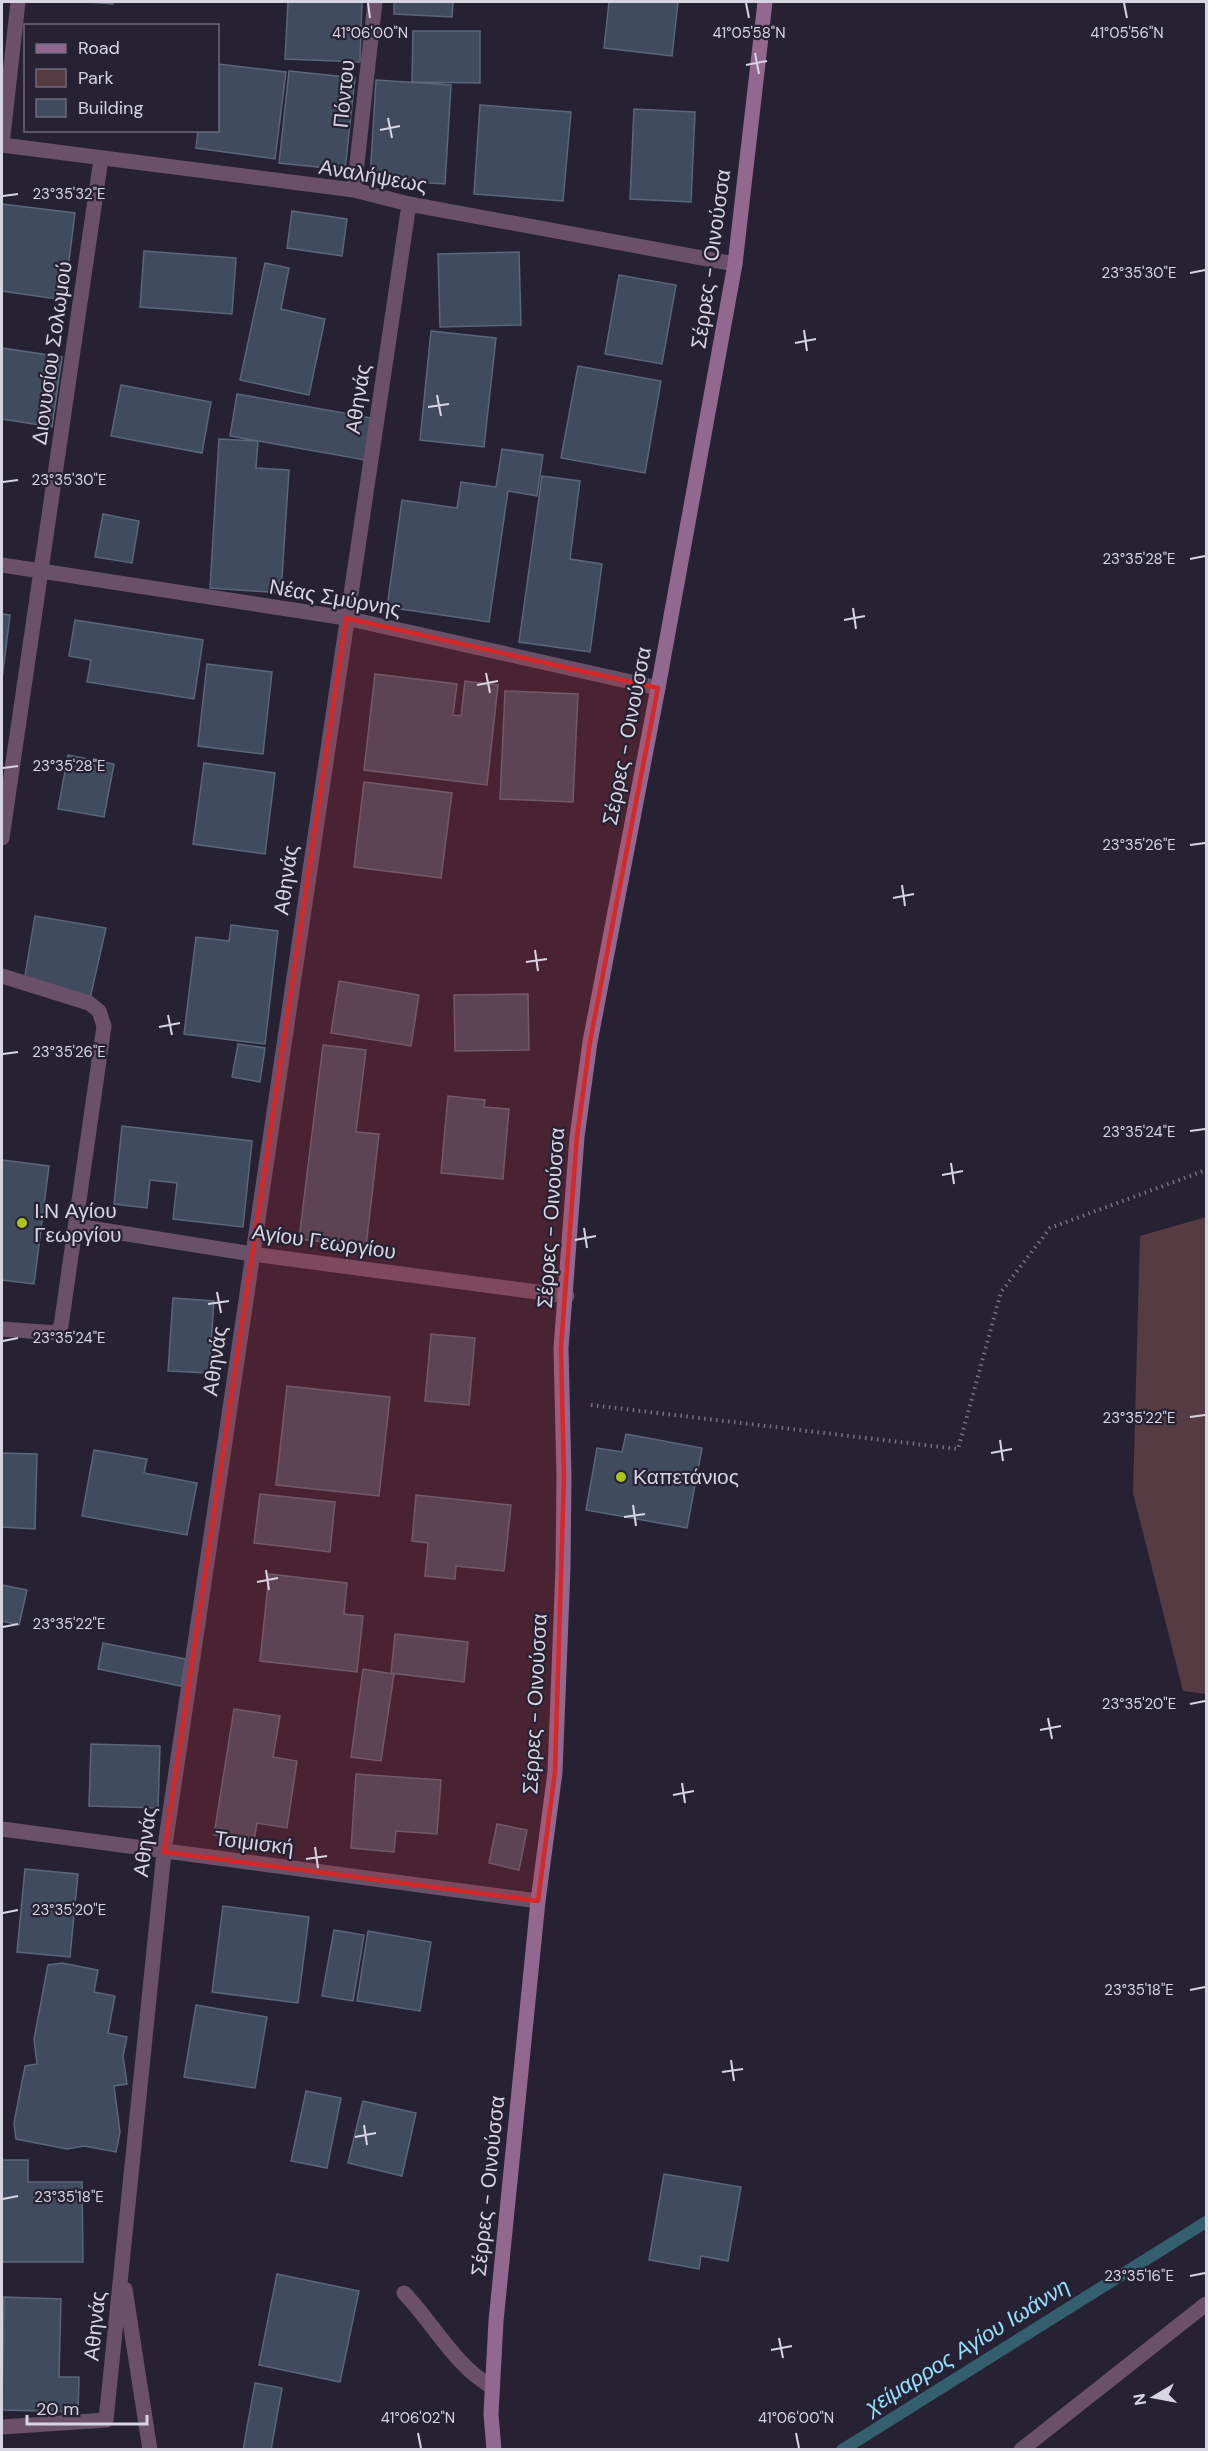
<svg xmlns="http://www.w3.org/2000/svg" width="1208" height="2451" viewBox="0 0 1208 2451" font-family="'DM Sans',sans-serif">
	<rect width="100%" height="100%" fill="#262234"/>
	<!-- green -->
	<path fill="#563c42" d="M 1206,1217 L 1206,1694 L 1183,1691 L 1133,1493 L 1140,1236 Z"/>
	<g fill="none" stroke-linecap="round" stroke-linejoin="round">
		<!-- stream -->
		<path stroke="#335f6f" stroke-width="12" d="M 842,2450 L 1206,2222"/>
	</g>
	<!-- building -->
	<path fill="#404c5e" stroke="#5a6679" stroke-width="1.5" d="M 88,2 L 113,2 L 113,4 Z
		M 288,2 L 362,2 L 360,62 L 285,59 Z
		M 394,2 L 453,2 L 452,17 L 394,14 Z
		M 609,2 L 678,2 L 672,56 L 604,48 Z
		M 413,31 L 480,31 L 480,83 L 412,82 Z
		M 218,64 L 286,72 L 275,159 L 196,148 L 198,130 L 218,130 Z
		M 289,71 L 355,78 L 345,170 L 279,163 Z
		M 376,80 L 451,85 L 445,184 L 370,179 Z
		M 480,105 L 571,112 L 563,201 L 474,194 Z
		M 634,109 L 695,112 L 691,202 L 630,199 Z
		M 2,204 L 75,213 L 64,300 L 2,291 Z
		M 292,211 L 347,219 L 342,256 L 287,248 Z
		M 144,251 L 236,258 L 232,314 L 140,307 Z
		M 519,252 L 521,325 L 440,327 L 438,254 Z
		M 265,263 L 289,268 L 281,309 L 325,319 L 309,395 L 240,380 Z
		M 619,275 L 676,285 L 662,364 L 605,354 Z
		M 431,331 L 496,338 L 484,447 L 420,440 Z
		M 2,348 L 62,357 L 52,427 L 2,419 Z
		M 578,366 L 661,381 L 645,473 L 561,458 Z
		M 121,385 L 211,402 L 202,453 L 111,436 Z
		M 237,394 L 372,418 L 365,460 L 230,436 Z
		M 219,439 L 258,441 L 256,468 L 289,470 L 281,593 L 210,588 Z
		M 502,449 L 543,455 L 537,496 L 508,491 L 489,622 L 387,607 L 402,500 L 457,508 L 461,482 L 496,487 Z
		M 542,476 L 580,481 L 570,559 L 602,564 L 590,652 L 519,642 Z
		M 103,514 L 139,521 L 132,563 L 95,557 Z
		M 2,614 L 10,615 L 2,679 Z
		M 75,620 L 203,640 L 194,699 L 87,682 L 91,660 L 69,656 Z
		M 207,664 L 272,672 L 263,754 L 198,746 Z
		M 375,674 L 457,684 L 453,715 L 461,716 L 465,681 L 498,685 L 487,785 L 364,770 Z
		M 505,691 L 578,694 L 573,802 L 500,799 Z
		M 68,755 L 114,764 L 104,817 L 58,809 Z
		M 204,763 L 275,773 L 265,854 L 193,844 Z
		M 364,782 L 452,793 L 441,878 L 354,867 Z
		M 35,916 L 106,928 L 89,1003 L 24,982 Z
		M 231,925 L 278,931 L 265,1044 L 184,1034 L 196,937 L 229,941 Z
		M 339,981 L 419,995 L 411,1046 L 331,1033 Z
		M 528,994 L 529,1050 L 455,1051 L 454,995 Z
		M 238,1044 L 265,1048 L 260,1082 L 232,1077 Z
		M 323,1045 L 366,1050 L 356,1132 L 379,1134 L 366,1247 L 299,1239 Z
		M 448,1096 L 485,1100 L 484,1107 L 509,1109 L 503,1179 L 441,1173 Z
		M 122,1126 L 252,1141 L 243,1227 L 173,1219 L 177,1183 L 150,1180 L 147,1208 L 114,1204 Z
		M 2,1160 L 49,1166 L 34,1284 L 2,1280 Z
		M 173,1298 L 214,1301 L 209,1373 L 168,1371 Z
		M 431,1334 L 475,1338 L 469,1405 L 425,1401 Z
		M 287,1386 L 390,1397 L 379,1496 L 276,1485 Z
		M 626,1434 L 702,1448 L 687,1528 L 586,1510 L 597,1448 L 622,1452 Z
		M 94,1450 L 147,1459 L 144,1473 L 197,1483 L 187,1535 L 82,1516 Z
		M 2,1453 L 37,1454 L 35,1529 L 2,1527 Z
		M 260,1494 L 335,1502 L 330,1552 L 254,1543 Z
		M 416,1495 L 511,1505 L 504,1571 L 456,1566 L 455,1579 L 425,1576 L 428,1543 L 412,1541 Z
		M 269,1574 L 347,1583 L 344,1614 L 363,1616 L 357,1672 L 260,1661 Z
		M 2,1585 L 27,1590 L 19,1625 L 2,1621 Z
		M 395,1634 L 468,1642 L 464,1682 L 391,1673 Z
		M 103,1643 L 186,1659 L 181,1686 L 98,1669 Z
		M 363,1669 L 394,1674 L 381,1761 L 351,1757 Z
		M 234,1709 L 280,1716 L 273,1757 L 297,1761 L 287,1828 L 257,1823 L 254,1842 L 214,1835 Z
		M 91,1744 L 160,1746 L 158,1808 L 89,1806 Z
		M 356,1774 L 441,1780 L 437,1834 L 396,1831 L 394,1852 L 351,1848 Z
		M 497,1824 L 527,1830 L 519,1870 L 489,1863 Z
		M 25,1869 L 78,1874 L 70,1957 L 17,1952 Z
		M 223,1906 L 309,1917 L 298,2003 L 212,1992 Z
		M 334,1930 L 364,1935 L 353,2001 L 322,1996 Z
		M 368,1931 L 431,1942 L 420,2011 L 357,2001 Z
		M 62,1963 L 98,1970 L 94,1992 L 115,1996 L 108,2033 L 127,2037 L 123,2056 L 127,2084 L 114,2086 L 120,2132 L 116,2152 L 84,2146 L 67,2149 L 16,2139 L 14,2123 L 25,2066 L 37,2064 L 34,2039 L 48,1965 Z
		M 196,2005 L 267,2017 L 255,2088 L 184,2077 Z
		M 306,2091 L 341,2098 L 327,2168 L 291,2161 Z
		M 363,2101 L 416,2113 L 402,2176 L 348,2163 Z
		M 2,2160 L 28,2160 L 28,2182 L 82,2182 L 83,2262 L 2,2262 Z
		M 664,2174 L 741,2187 L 728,2261 L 701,2256 L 699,2269 L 649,2260 Z
		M 277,2274 L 359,2291 L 340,2382 L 259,2365 Z
		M 4,2297 L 61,2299 L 59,2377 L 79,2377 L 78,2412 L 2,2410 Z
		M 255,2383 L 282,2388 L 271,2450 L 243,2450 Z"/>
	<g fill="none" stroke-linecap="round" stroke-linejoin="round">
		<!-- path -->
		<path stroke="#757281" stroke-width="4" stroke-dasharray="1.5 4.5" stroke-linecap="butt" d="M 591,1405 L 958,1449 L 1001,1292 L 1050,1228 L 1206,1170"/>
		<!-- street -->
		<path stroke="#6b5069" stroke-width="15" d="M 2,145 L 354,190 L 409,204 L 735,264
			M 2,145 L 18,2
			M 354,190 L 375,2
			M 2,565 L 346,618 L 658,688
			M 2,838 L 101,159
			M 2,976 L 89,1003 L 99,1011 L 104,1026 L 61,1326 L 56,1333 L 2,1329
			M 77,1226 L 252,1254 L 567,1296
			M 2,1829 L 538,1901
			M 125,2289 L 150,2450
			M 404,2293 C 434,2324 454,2365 492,2387
			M 2,2427 L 106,2420 L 164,1852 L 409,204
			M 1021,2450 L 1206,2304"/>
		<!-- secondary -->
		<path stroke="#936890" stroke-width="15" d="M 494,2450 L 491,2414 L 496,2321 L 538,1901 L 555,1772 L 563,1568 L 564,1477 L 561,1348 L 577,1137 L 590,1042 L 658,688 L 735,264 L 765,2"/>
	</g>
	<!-- marked area -->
	<path fill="#d62828" fill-opacity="0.2" stroke="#d62828" stroke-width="4.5" stroke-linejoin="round" d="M 346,618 L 658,688 L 590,1042 L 577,1137 L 561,1348 L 564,1477 L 555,1772 L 538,1901 L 164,1852 Z"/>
	<!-- ticks -->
	<path fill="none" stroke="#d7d5e1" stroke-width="2" d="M 368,3 L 370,18M 746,3 L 749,18M 1124,3 L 1127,18M 755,53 L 759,74M 746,65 L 767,61M 388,118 L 392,138M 380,130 L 400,126M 3,196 L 18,194M 1190,273 L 1205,270M 804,330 L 807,351M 795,343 L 816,339M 437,395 L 441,416M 428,407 L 449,404M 3,482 L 18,480M 1190,559 L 1205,556M 853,608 L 856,629M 844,620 L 865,616M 486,673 L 490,693M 477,685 L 498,681M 3,768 L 18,766M 1190,845 L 1205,843M 902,885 L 905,906M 893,898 L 914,894M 535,950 L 538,971M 526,962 L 547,959M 168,1015 L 172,1035M 159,1027 L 180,1023M 3,1054 L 18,1052M 1190,1131 L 1205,1129M 951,1163 L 954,1184M 942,1175 L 963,1171M 584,1228 L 587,1248M 575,1240 L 596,1236M 217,1292 L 221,1313M 208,1304 L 229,1301M 3,1341 L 18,1338M 1190,1417 L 1205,1415M 1000,1440 L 1003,1461M 991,1453 L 1012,1449M 633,1505 L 636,1526M 624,1517 L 645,1514M 266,1570 L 269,1590M 257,1582 L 278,1578M 3,1627 L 18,1624M 1190,1704 L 1205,1701M 1048,1718 L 1052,1739M 1040,1730 L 1061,1726M 682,1783 L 685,1803M 673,1795 L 694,1791M 315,1847 L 318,1868M 306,1859 L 327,1856M 3,1913 L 18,1910M 1190,1990 L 1205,1987M 731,2060 L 734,2081M 722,2072 L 743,2069M 364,2125 L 367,2145M 355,2137 L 376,2133M 3,2199 L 18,2196M 1190,2276 L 1205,2273M 779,2338 L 783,2358M 771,2350 L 792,2346M 418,2433 L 421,2448M 796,2433 L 799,2448"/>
	<!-- markers -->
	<g fill="#aac719" stroke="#262234" stroke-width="2">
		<circle cx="22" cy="1223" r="6"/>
		<circle cx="621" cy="1477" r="6"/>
	</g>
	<g text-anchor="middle" stroke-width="4.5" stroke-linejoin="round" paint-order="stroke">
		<!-- street labels -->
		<g font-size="21" fill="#d7d5e1" stroke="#262234">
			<text transform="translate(344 94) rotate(-84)" y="7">Πόντου</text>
			<text transform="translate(373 176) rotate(10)" y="7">Αναλήψεως</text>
			<text transform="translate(711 259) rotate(-82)" y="7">Σέρρες - Οινούσσα</text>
			<text transform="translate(52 353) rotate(-82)" y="7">Διονυσίου Σολωμού</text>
			<text transform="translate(358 399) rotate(-81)" y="7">Αθηνάς</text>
			<text transform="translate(335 598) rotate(10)" y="7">Νέας Σμύρνης</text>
			<text transform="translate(627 736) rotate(-79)" y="7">Σέρρες - Οινούσσα</text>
			<text transform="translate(286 880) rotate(-82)" y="7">Αθηνάς</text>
			<text transform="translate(551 1218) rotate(-86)" y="7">Σέρρες - Οινούσσα</text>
			<text transform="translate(324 1242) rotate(8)" y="7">Αγίου Γεωργίου</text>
			<text transform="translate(215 1361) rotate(-82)" y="7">Αθηνάς</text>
			<text transform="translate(535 1704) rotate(-87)" y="7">Σέρρες - Οινούσσα</text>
			<text transform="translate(145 1842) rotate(-83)" y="7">Αθηνάς</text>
			<text transform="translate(254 1843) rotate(7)" y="7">Τσιμισκή</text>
			<text transform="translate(488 2186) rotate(-84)" y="7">Σέρρες - Οινούσσα</text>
			<text transform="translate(95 2326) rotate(-84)" y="7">Αθηνάς</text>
		</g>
		<!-- poi labels -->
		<g font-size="21" fill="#d7d5e1" stroke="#262234" text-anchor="start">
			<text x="34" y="1218">Ι.Ν Αγίου<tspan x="34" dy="24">Γεωργίου</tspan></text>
			<text x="633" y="1484">Καπετάνιος</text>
		</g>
		<!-- water labels -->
		<g font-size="22" font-style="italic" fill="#93e0fd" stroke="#262234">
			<text transform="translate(967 2346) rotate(-32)" y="8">χείμαρρος Αγίου Ιωάννη</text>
		</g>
	</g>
	<g font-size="15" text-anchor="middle" fill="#d7d5e1" stroke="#262234" stroke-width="4.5" stroke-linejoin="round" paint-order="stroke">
		<text x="370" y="38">41°06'00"N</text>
		<text x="749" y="38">41°05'58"N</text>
		<text x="1127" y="38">41°05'56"N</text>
		<text x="69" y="199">23°35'32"E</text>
		<text x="1139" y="278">23°35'30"E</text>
		<text x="69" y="485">23°35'30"E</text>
		<text x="1139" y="564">23°35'28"E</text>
		<text x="69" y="771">23°35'28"E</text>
		<text x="1139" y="850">23°35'26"E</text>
		<text x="69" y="1057">23°35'26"E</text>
		<text x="1139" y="1137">23°35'24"E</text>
		<text x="69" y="1343">23°35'24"E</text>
		<text x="1139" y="1423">23°35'22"E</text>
		<text x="69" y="1629">23°35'22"E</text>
		<text x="1139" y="1709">23°35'20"E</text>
		<text x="69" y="1915">23°35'20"E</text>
		<text x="1139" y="1995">23°35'18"E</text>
		<text x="69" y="2202">23°35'18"E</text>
		<text x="1139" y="2281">23°35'16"E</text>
		<text x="418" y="2423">41°06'02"N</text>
		<text x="796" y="2423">41°06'00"N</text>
	</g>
	<!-- border -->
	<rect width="1208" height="2451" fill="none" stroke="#d7d5e1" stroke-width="6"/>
	<!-- legend -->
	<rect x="24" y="24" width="195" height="108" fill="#262234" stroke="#6d6a79" stroke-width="1.5"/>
	<rect x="36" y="44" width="30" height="9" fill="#936890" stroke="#6d6a79" stroke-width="1.5"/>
	<text x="78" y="54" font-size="18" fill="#d7d5e1">Road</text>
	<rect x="36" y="69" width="30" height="18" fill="#563c42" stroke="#6d6a79" stroke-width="1.5"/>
	<text x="78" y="84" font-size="18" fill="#d7d5e1">Park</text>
	<rect x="36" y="99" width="30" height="18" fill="#404c5e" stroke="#6d6a79" stroke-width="1.5"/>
	<text x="78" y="114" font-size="18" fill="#d7d5e1">Building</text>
	<!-- north arrow -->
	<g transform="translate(1154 2397) rotate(260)" stroke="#262234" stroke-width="4.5" paint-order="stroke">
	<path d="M0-4.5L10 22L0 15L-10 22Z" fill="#d7d5e1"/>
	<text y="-9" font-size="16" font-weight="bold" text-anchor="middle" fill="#d7d5e1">N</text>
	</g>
	<!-- scale -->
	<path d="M27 2415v9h120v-9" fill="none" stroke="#d7d5e1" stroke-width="3"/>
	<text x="36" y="2415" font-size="18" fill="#d7d5e1" stroke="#262234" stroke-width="4.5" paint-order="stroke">20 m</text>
</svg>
